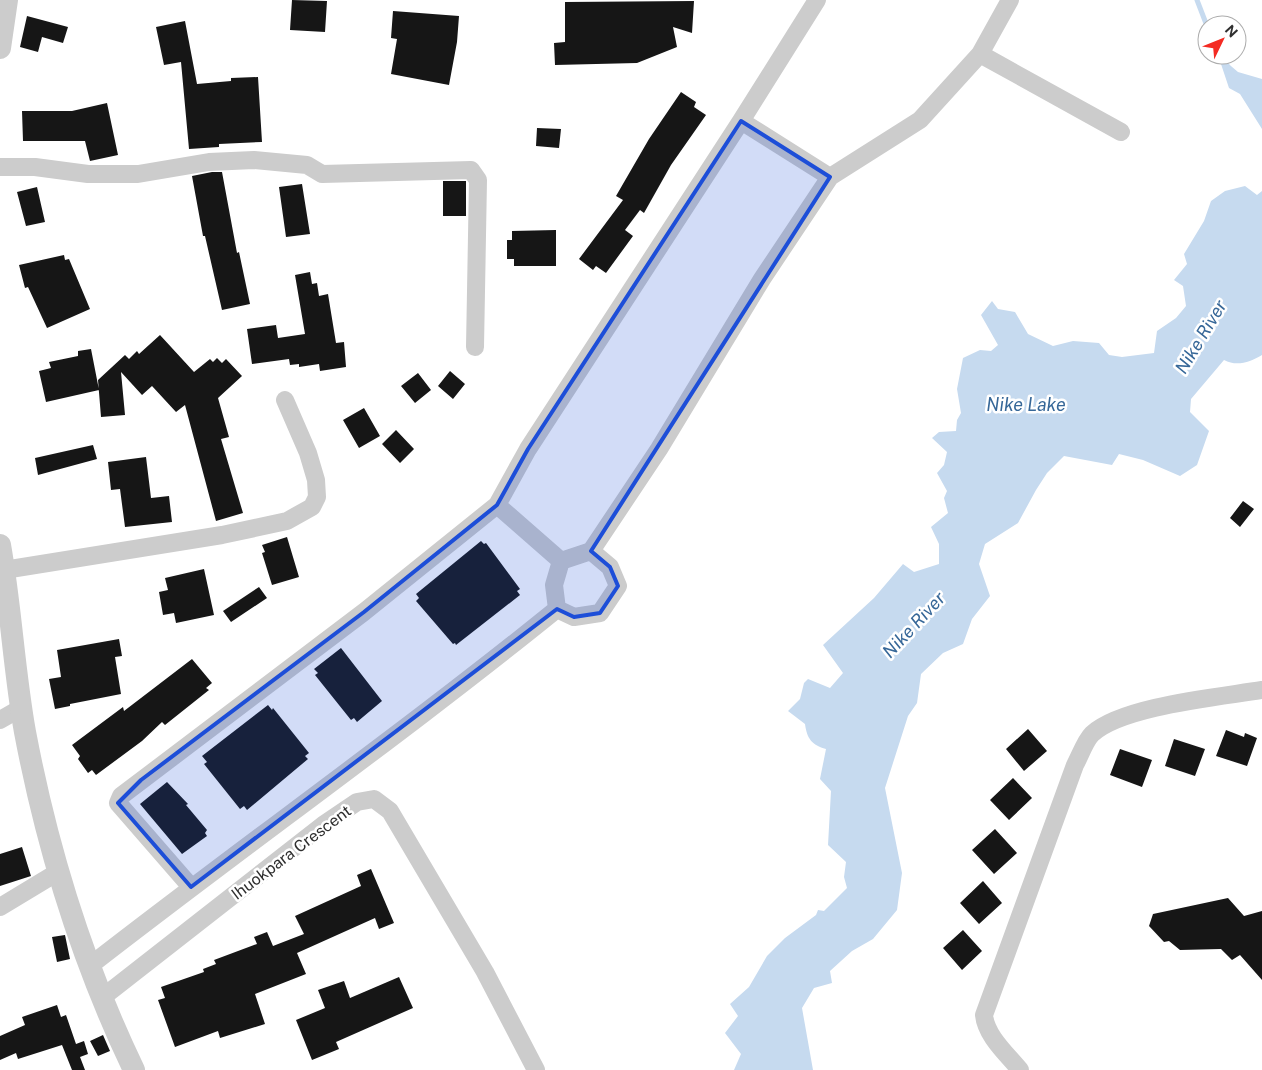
<svg xmlns="http://www.w3.org/2000/svg" width="1262" height="1070" viewBox="0 0 1262 1070" font-family="'Public Sans',sans-serif">
	<rect width="100%" height="100%" fill="#fff"/>
	<!-- water -->
	<path fill="#c6daef" d="M 1218,55 L 1238,72 L 1262,79 L 1262,129 L 1240,94 L 1229,88 Z
		M 1245,186 L 1257,195 L 1262,191 L 1262,355 C 1250,362 1237,367 1224,360 L 1191,399 L 1190,412 L 1209,431 L 1197,465 L 1180,476 L 1143,460 L 1119,454 L 1112,465 L 1064,456 L 1047,473 L 1036,490 L 1018,523 L 985,544 L 979,564 L 990,596 L 972,619 L 963,644 L 943,653 L 921,674 L 917,703 L 908,716 L 885,788 L 902,873 L 897,910 L 873,939 L 852,951 L 830,971 L 832,983 L 814,988 L 802,1008 L 813,1070 L 734,1070 L 741,1054 L 725,1033 L 738,1016 L 730,1004 L 749,987 L 767,956 L 785,938 L 816,915 L 818,910 L 824,911 L 847,888 L 844,877 L 846,862 L 828,845 L 831,791 L 820,779 L 826,749 C 812,745 807,739 805,724 L 788,711 L 800,699 L 804,683 L 808,679 L 830,688 L 843,673 L 823,645 L 874,598 L 903,564 L 914,572 L 939,564 L 939,544 L 931,527 L 948,513 L 944,498 L 947,491 L 937,473 L 944,465 L 947,452 L 932,438 L 939,432 L 956,431 L 957,420 L 961,413 L 957,389 L 963,358 L 980,350 L 991,351 L 998,345 L 981,315 L 992,301 L 998,309 L 1015,312 L 1028,334 L 1053,346 L 1073,341 L 1099,343 L 1109,355 L 1122,357 L 1154,353 L 1157,331 L 1176,318 L 1186,306 L 1183,286 L 1174,280 L 1187,264 L 1184,254 L 1204,221 L 1211,201 L 1225,191 Z"/>
	<g fill="none" stroke-linecap="round" stroke-linejoin="round">
		<!-- stream -->
		<path stroke="#c6daef" stroke-width="5" d="M 1197,0 L 1207,26
			M 1220,55 L 1228,67"/>
	</g>
	<!-- building -->
	<path fill="#161616" d="M 292,0 L 327,1 L 325,32 L 290,30 Z
		M 694,1 L 692,33 L 673,27 L 677,47 L 637,63 L 555,65 L 554,43 L 565,42 L 565,2 Z
		M 393,11 L 459,16 L 457,42 L 449,85 L 391,74 L 397,39 L 391,38 Z
		M 27,16 L 68,27 L 63,43 L 42,37 L 38,52 L 20,47 Z
		M 185,21 L 197,84 L 231,81 L 231,78 L 258,77 L 262,142 L 219,144 L 219,147 L 189,149 L 181,62 L 164,65 L 156,27 Z
		M 681,92 L 696,102 L 694,107 L 706,115 L 671,165 L 644,213 L 640,210 L 625,230 L 633,236 L 606,273 L 596,266 L 593,270 L 579,259 L 623,200 L 616,196 L 649,139 Z
		M 107,103 L 118,155 L 90,161 L 85,141 L 23,141 L 22,111 L 72,111 Z
		M 537,128 L 561,129 L 559,148 L 536,146 Z
		M 212,172 L 222,172 L 237,253 L 239,252 L 250,304 L 222,310 L 205,236 L 203,236 L 192,176 Z
		M 443,181 L 466,181 L 466,216 L 443,216 Z
		M 302,184 L 310,234 L 286,237 L 279,187 Z
		M 37,187 L 45,222 L 26,226 L 17,192 Z
		M 556,230 L 556,266 L 514,266 L 514,259 L 507,259 L 507,240 L 512,240 L 512,231 Z
		M 64,255 L 65,260 L 69,259 L 90,309 L 47,328 L 28,287 L 25,288 L 19,265 Z
		M 310,272 L 312,284 L 317,283 L 319,296 L 328,294 L 336,343 L 344,342 L 346,367 L 320,371 L 319,364 L 299,367 L 299,364 L 290,365 L 289,359 L 252,364 L 247,329 L 276,325 L 278,338 L 305,334 L 295,275 Z
		M 160,335 L 194,372 L 210,359 L 213,362 L 217,358 L 222,363 L 226,359 L 242,376 L 218,398 L 229,437 L 221,439 L 243,513 L 216,521 L 185,405 L 176,412 L 152,386 L 142,395 L 121,372 L 125,415 L 101,417 L 98,380 L 125,355 L 129,359 L 137,351 L 139,354 Z
		M 91,349 L 99,390 L 46,402 L 39,371 L 51,368 L 49,362 L 78,356 L 78,351 Z
		M 450,371 L 465,384 L 453,399 L 438,386 Z
		M 418,373 L 431,390 L 415,403 L 401,386 Z
		M 364,408 L 380,436 L 359,448 L 343,420 Z
		M 396,430 L 414,449 L 400,463 L 382,444 Z
		M 93,445 L 97,459 L 38,475 L 35,458 Z
		M 146,457 L 151,498 L 169,496 L 172,522 L 125,527 L 120,489 L 111,490 L 108,462 Z
		M 1243,501 L 1254,509 L 1240,527 L 1230,518 Z
		M 287,537 L 299,577 L 272,585 L 262,553 L 265,552 L 262,545 Z
		M 481,541 L 484,544 L 486,543 L 520,589 L 517,591 L 520,595 L 456,645 L 455,643 L 453,644 L 416,601 L 419,598 L 416,594 Z
		M 204,569 L 214,615 L 176,623 L 174,613 L 163,615 L 159,592 L 168,590 L 165,578 Z
		M 259,587 L 267,598 L 231,622 L 223,611 Z
		M 119,639 L 122,656 L 115,657 L 121,694 L 70,704 L 70,706 L 55,709 L 49,679 L 61,677 L 57,650 Z
		M 341,648 L 382,701 L 357,722 L 354,718 L 351,720 L 315,675 L 318,673 L 314,669 Z
		M 192,659 L 212,683 L 206,688 L 209,690 L 165,725 L 162,722 L 142,741 L 96,775 L 92,770 L 88,773 L 78,759 L 80,756 L 72,745 L 123,707 L 124,711 Z
		M 268,705 L 272,710 L 273,708 L 309,753 L 305,756 L 308,759 L 247,810 L 244,806 L 240,809 L 204,764 L 207,762 L 202,756 Z
		M 1028,729 L 1047,751 L 1024,771 L 1006,749 Z
		M 1226,730 L 1244,737 L 1245,733 L 1257,738 L 1247,766 L 1216,756 Z
		M 1174,739 L 1205,749 L 1195,776 L 1165,766 Z
		M 1120,749 L 1152,760 L 1142,787 L 1110,775 Z
		M 1013,778 L 1032,798 L 1009,820 L 990,800 Z
		M 167,782 L 188,804 L 186,805 L 207,830 L 205,833 L 207,836 L 182,854 L 140,804 Z
		M 995,829 L 1017,853 L 994,874 L 972,850 Z
		M 22,847 L 31,876 L 0,886 L 0,854 Z
		M 371,869 L 394,923 L 379,929 L 375,918 L 297,953 L 306,974 L 255,994 L 265,1024 L 220,1038 L 218,1031 L 175,1047 L 158,1000 L 165,998 L 161,987 L 204,972 L 203,969 L 216,964 L 214,960 L 257,944 L 254,937 L 267,932 L 273,946 L 304,934 L 295,916 L 361,886 L 357,875 Z
		M 983,881 L 1002,903 L 979,924 L 960,903 Z
		M 1228,898 L 1244,916 L 1262,911 L 1262,980 L 1240,955 L 1232,960 L 1221,949 L 1180,950 L 1169,941 L 1164,942 L 1149,926 L 1153,914 Z
		M 963,930 L 982,951 L 962,970 L 943,948 Z
		M 65,935 L 70,959 L 57,962 L 52,937 Z
		M 399,977 L 413,1008 L 336,1042 L 339,1049 L 312,1060 L 296,1020 L 325,1008 L 318,990 L 344,981 L 350,998 Z
		M 57,1005 L 61,1017 L 66,1015 L 76,1044 L 84,1041 L 88,1054 L 80,1057 L 85,1070 L 72,1070 L 62,1045 L 18,1059 L 16,1053 L 0,1060 L 0,1036 L 25,1025 L 22,1017 Z
		M 103,1035 L 110,1051 L 98,1056 L 90,1041 Z"/>
	<g fill="none" stroke-linecap="round" stroke-linejoin="round">
		<!-- minor -->
		<path stroke="#ccc" stroke-width="18" d="M 980,54 L 1121,132
			M 741,121 L 830,177
			M 0,167 L 35,167 L 88,174 L 138,174 L 209,162 L 254,160 L 307,165 L 322,174 L 471,170 L 478,180 L 475,347
			M 561,561 L 591,551 L 659,449 L 762,279 L 830,177 L 920,120 L 980,54 L 1010,0
			M 4,570 L 222,535 L 287,521 L 312,507 L 317,497 L 316,480 L 308,453 L 285,400
			M 557,609 L 574,617 L 600,613 L 618,586 L 610,567 L 591,551
			M 0,720 L 21,708
			M 191,887 L 118,803 L 121,796 L 364,612 L 497,505 L 528,449 L 741,121 L 817,0
			M 0,907 L 58,872
			M 91,965 C 245,845 405,732 557,609 L 554,585 L 561,561 L 497,505
			M 103,997 L 323,825 L 357,802 L 374,799 L 390,811 L 485,972 L 536,1070
			M 1020,1070 C 1007,1054 986,1036 984,1015 L 1075,765 C 1080,756 1085,741 1092,734 C 1122,706 1220,697 1262,690"/>
		<!-- tertiary -->
		<path stroke="#ccc" stroke-width="22" d="M 0,48 L 7,0
			M 0,545 C 11,607 14,671 25,732 C 47,848 83,964 134,1070"/>
	</g>
	<!-- marked area -->
	<path fill="#1d4ed8" fill-opacity="0.2" stroke="#1d4ed8" stroke-width="4" stroke-linejoin="round" d="M 741,121 L 830,177 L 591,551 L 610,567 L 618,586 L 600,613 L 574,617 L 557,609 L 191,887 L 118,803 L 141,780 L 364,612 L 497,505 L 528,449 Z"/>
	<g text-anchor="middle" stroke-width="5" stroke-linejoin="round" paint-order="stroke">
		<!-- street labels -->
		<g font-size="16" fill="#2f2f2f" stroke="#fff">
			<text transform="translate(291 852) rotate(-37)" y="6">Ihuokpara Crescent</text>
		</g>
		<!-- water labels -->
		<g font-size="18" font-style="italic" fill="#366798" stroke="#fff">
			<text transform="translate(1201 337) rotate(-59)" y="6">Nike River</text>
			<text x="1026" y="411">Nike Lake</text>
			<text transform="translate(914 625) rotate(-47)" y="6">Nike River</text>
		</g>
	</g>
	<!-- north arrow -->
	<g transform="translate(1222 40) rotate(47)"><circle r="24" fill="#ffffff" stroke="#acacac"/>
	<path d="M0-4L9 19L0 12L-9 19Z" fill="#f42b23"/>
	<text y="-8" font-size="14" font-weight="bold" text-anchor="middle" fill="#2f2f2f">N</text>
	</g>
</svg>
